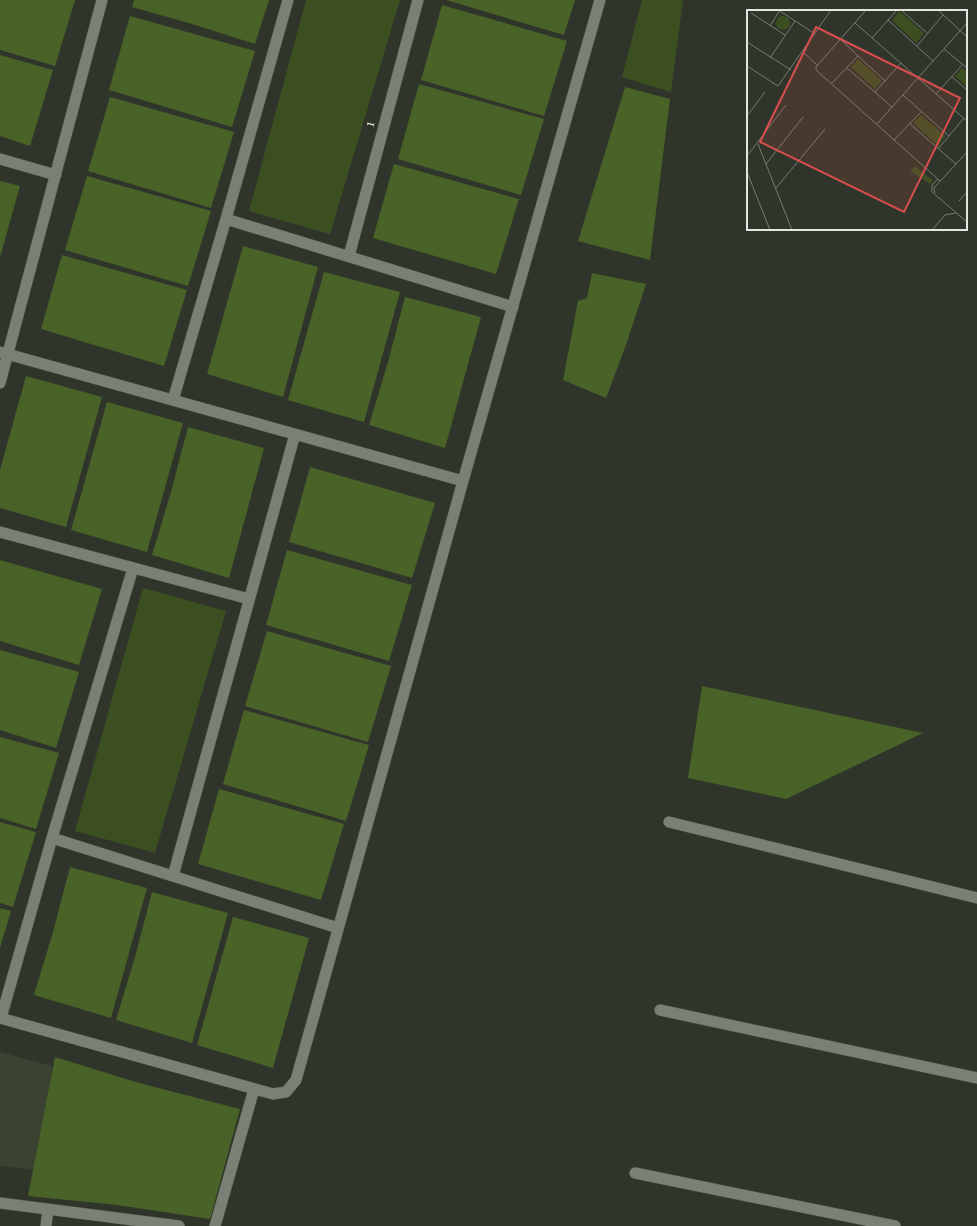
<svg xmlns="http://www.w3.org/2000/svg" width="977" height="1226" viewBox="0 0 977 1226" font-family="'Playfair Display',serif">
	<rect width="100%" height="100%" fill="#2f352a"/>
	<!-- built -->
	<path fill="#3b4232" d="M 0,1052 L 52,1066 L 39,1170 L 0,1166 Z"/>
	<!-- green -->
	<path fill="#3c4f21" d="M 306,0 L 400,0 L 330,234 L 249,211 Z
		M 642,0 L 683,0 L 671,92 L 622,77 Z
		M 143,588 L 226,611 L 155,853 L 75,831 Z"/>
	<!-- building -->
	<path fill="#496227" d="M 0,0 L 75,0 L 55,66 L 0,50 Z
		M 134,0 L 269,0 L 255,44 L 192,24 L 132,7 Z
		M 446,0 L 575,0 L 564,35 Z
		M 442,5 L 567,41 L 544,116 L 421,80 Z
		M 130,16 L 255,51 L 232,127 L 109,90 Z
		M 0,55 L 53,70 L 30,146 L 0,136 Z
		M 419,84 L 544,119 L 521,195 L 398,159 Z
		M 625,87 L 670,99 L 650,260 L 578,241 Z
		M 110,97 L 234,132 L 211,208 L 88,171 Z
		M 394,164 L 519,199 L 496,274 L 373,238 Z
		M 87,176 L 211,211 L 188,286 L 65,250 Z
		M 0,181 L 20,186 L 0,257 Z
		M 243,246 L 318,267 L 283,397 L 207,374 Z
		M 62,255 L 187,290 L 164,366 L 41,329 Z
		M 324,272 L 400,292 L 364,422 L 288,400 Z
		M 592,273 L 646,284 L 627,342 L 606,398 L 563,380 L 578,301 L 587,298 Z
		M 405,297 L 481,317 L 445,448 L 369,425 L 388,362 Z
		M 26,376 L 102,397 L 66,527 L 0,508 L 0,470 Z
		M 107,402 L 183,423 L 147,552 L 71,530 Z
		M 188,427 L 264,448 L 229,578 L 152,555 L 171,492 Z
		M 310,467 L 435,503 L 412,578 L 289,542 Z
		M 287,550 L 412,585 L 389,661 L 266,625 Z
		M 0,560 L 102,589 L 79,665 L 0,641 Z
		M 267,631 L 391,666 L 368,742 L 245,706 Z
		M 0,650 L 79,672 L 56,748 L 0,730 Z
		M 702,686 L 923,733 L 786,799 L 688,778 Z
		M 244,710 L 369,745 L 346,821 L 223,784 Z
		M 0,737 L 59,753 L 36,829 L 0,818 Z
		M 219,789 L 344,824 L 321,900 L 198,864 Z
		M 0,822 L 36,832 L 13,907 L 0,903 Z
		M 70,867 L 147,888 L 111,1018 L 34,995 L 53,932 Z
		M 152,892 L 228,913 L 192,1043 L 116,1020 L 135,957 Z
		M 0,908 L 11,911 L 0,948 Z
		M 233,917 L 309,938 L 273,1068 L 197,1045 Z
		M 55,1057 L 139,1083 L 240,1109 L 210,1219 L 117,1205 L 28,1196 Z"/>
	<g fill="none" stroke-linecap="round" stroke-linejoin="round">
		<defs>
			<path id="minor" d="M 0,159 L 56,175
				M 226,219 L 513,307
				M 349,256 L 418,0
				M 0,352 L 463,481
				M 0,383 L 102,0
				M 173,400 L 226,219 L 288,0
				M 0,532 L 249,599
				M 669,822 L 977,898
				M 52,838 L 338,928
				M 173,876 L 295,434
				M 660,1010 L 977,1078
				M 0,1018 L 273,1094 L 286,1092 L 296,1080 L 463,481 L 600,0
				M 1,1018 L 52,838 L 133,568
				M 635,1173 L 895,1226
				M 0,1203 L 179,1226
				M 46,1226 L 48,1209
				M 215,1226 L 254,1089"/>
		</defs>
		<!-- minor casing -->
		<use href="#minor" stroke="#4c5147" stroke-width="12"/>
		<!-- minor -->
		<use href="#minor" stroke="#7a8073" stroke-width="11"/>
	</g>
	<g text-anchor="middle" stroke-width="4" stroke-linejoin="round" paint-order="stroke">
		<!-- street labels -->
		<g font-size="14" fill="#e2e6df" stroke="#2f352a">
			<text transform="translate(369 124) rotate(-75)" y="5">1</text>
		</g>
	</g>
	<!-- overview -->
	<g transform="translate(747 10)">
		<rect width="220" height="220" fill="#2f352a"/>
		<path d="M 152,1 L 177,23 L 169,33 L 145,10 ZM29 13a7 7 0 1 1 14 0a7 7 0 1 1-14 0ZM 111,49 L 135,71 L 128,79 L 104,57 ZM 215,58 L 220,62 L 220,77 L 208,66 ZM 174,105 L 199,126 L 191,136 L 166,113 ZM 168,156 L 186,171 L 183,174 L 163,161 Z" fill="#3c4f21"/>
		<path fill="none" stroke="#777c72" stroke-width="1" d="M 119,0 L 69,57 L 69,60 L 193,171M 154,0 L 180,23M 191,0 L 220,27M 33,1 L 68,24M 4,3 L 38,25M 141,10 L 186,51M 108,13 L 220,111M 23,16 L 33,0M 125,28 L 150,0M 93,29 L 138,71M 0,32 L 44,60M 170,36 L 196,5M 197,39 L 220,58M 56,42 L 70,55M 23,48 L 48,11M 0,56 L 31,76 L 84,0M 100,58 L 145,97M 205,67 L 220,80M 84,74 L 111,46M 128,82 L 154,53M 189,84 L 216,54M 156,85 L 202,126M 0,106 L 18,82M 130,114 L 220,13M 163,114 L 209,154M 147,130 L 174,102M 11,134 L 45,220M 191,139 L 217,108M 0,146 L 39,95M 19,154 L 56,107M 0,162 L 23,220M 191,169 L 185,175 L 185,182 L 220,212M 29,178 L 78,119M 188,183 L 187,178 L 220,142M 212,191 L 220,182M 185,220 L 198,205 L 209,203"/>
		<path fill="#d84e4d" fill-opacity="0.15" stroke="#d84e4d" stroke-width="2" d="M 69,17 L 213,88 L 157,202 L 13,132 Z"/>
		<rect width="220" height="220" fill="none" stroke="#e2e6df" stroke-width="2"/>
	</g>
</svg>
